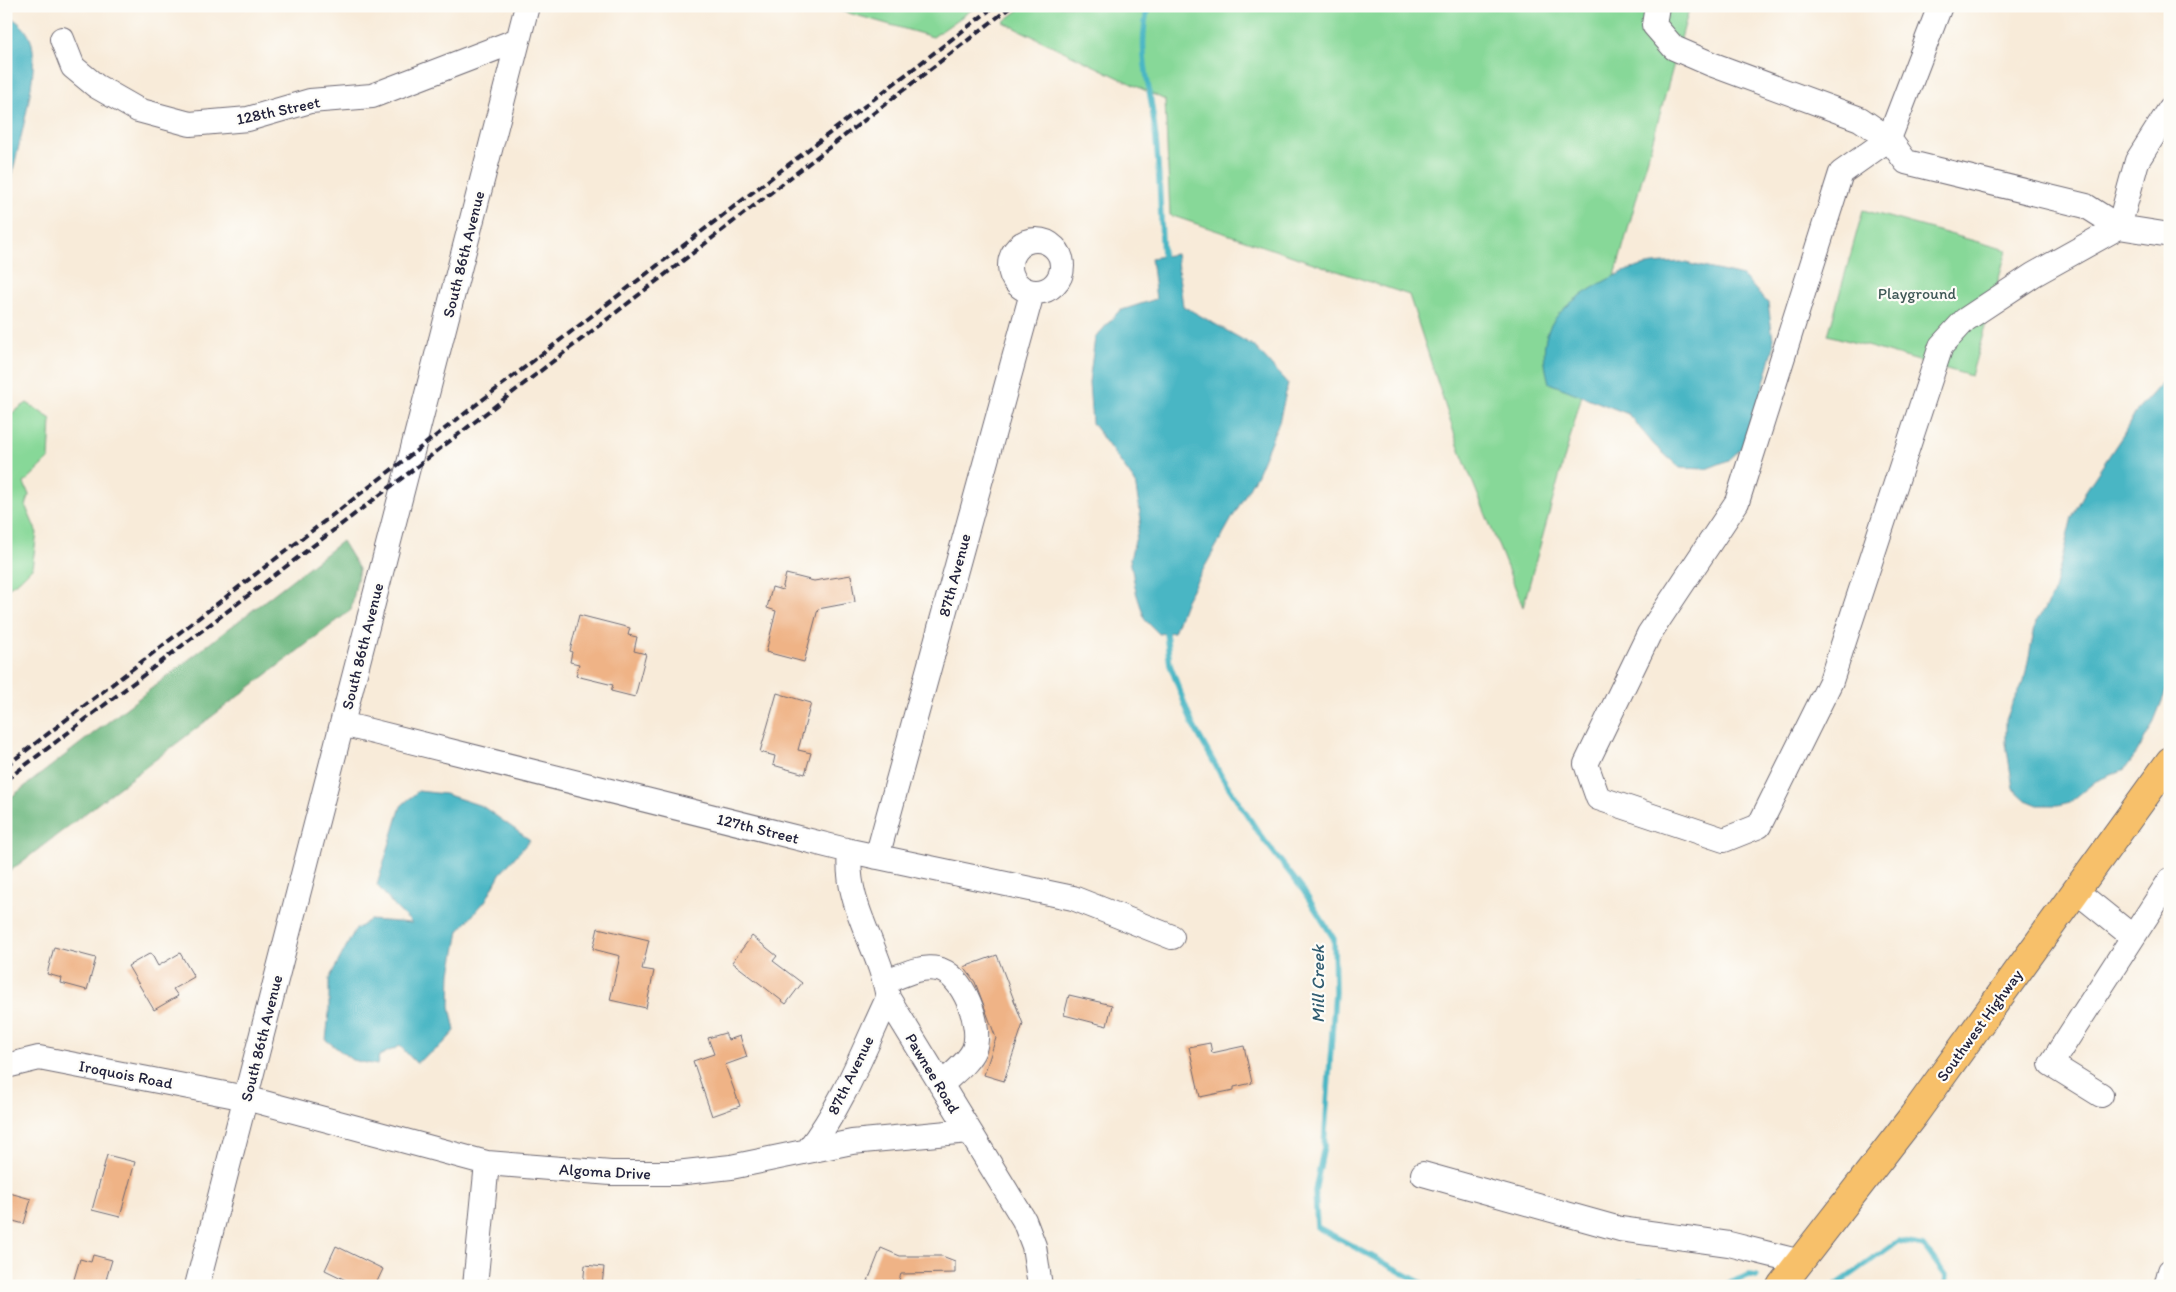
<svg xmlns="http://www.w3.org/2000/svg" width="2176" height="1292" viewBox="0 0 2176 1292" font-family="Itim,sans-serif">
	<rect width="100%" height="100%" fill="#fdfcf7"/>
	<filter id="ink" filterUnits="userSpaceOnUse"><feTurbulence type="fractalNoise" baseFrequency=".02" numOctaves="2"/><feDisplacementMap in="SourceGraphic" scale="10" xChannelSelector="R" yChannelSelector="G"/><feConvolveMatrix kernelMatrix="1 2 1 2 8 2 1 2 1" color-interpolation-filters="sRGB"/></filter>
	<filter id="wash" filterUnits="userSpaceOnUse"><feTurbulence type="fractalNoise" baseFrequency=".0096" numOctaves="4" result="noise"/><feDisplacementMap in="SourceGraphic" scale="20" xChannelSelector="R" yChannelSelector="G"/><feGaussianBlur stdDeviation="1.12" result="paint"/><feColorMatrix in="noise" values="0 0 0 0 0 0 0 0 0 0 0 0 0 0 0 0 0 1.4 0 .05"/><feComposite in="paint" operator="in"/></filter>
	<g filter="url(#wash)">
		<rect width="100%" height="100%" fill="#f8ebd9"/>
		<!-- green -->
		<path fill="#87d898" stroke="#547d6a" d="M 824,6 L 977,6 L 933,37 Z
			M 1024,6 L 1690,6 L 1523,607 L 1459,448 L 1409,295 L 1170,215 L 1165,100 L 1003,22 Z
			M 1863,210 L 2007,250 L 1971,376 L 1828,335 Z
			M 27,403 L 51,419 L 49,459 L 24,483 L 29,495 L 26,507 L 37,533 L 32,568 L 20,580 L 6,589 L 6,417 Z"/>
		<!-- forest -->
		<path fill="#6db880" stroke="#486d5e" d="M 342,541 L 359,569 L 351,610 L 6,874 L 6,801 Z"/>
		<!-- water -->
		<path fill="#49b6c4" stroke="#366c80" d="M 6,15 C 17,20 25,27 30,38 C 43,64 16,153 10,184 L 6,191 Z
			M 1176,254 L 1183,306 L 1254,346 L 1288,384 L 1279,422 L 1257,474 L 1186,600 L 1174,632 L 1159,634 L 1145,620 L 1136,592 L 1130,559 L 1141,519 L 1135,482 L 1092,423 L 1089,382 L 1095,338 L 1119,311 L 1156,299 L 1151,258 Z
			M 1681,262 L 1743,276 L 1768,303 L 1774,346 L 1748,442 L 1729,460 L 1706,469 L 1680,468 L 1654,445 L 1628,414 L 1549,383 C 1536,335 1550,314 1591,289 C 1606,280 1622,271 1639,267 C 1652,263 1668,263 1681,262 Z
			M 2170,374 L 2170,681 L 2152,726 L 2137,753 L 2125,769 L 2096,781 L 2070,802 L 2058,805 L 2038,805 L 2026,800 L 2013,788 L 2006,743 L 2006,720 L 2012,704 L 2024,681 L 2036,622 L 2053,595 L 2072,517 L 2085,492 L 2123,435 L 2135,413 Z
			M 418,791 L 445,794 L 482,806 L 530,840 L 500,874 L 486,900 L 459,931 L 451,973 L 450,1006 L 455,1031 L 441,1046 L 416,1063 L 400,1046 L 379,1056 L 377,1065 L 352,1060 L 326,1040 L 329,1013 L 329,979 L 355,930 L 370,920 L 412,923 L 396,908 L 377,885 L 401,806 Z"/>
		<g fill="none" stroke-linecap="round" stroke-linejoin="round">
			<!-- stream -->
			<path stroke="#49b6c4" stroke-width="5.5" d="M 1148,6 C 1137,54 1149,77 1154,123 C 1160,167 1160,212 1163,256
				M 1166,633 L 1170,665 L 1192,723 L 1222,777 L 1261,836 L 1303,890 L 1334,939 L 1335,992 L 1324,1146 L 1315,1191 L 1317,1227 L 1427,1286
				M 1632,1286 L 1640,1281 L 1674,1286
				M 1721,1286 L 1749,1275 L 1756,1276
				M 1835,1286 L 1898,1241 L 1924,1246 L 1946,1276 L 1945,1286"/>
		</g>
		<g id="blocks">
			<!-- building -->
			<path fill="#efb386" d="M 786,574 L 814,581 L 851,575 L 855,602 L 818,609 L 804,662 L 766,652 L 776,611 L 767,608 L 772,587 L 782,590 Z
				M 579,615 L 630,628 L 628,635 L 637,637 L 634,651 L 646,654 L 635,697 L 611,691 L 613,685 L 576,676 L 579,664 L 570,662 L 572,652 L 570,651 Z
				M 777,693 L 811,703 L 798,750 L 811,753 L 805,774 L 773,765 L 775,756 L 760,752 Z
				M 598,928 L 649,940 L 642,969 L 654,971 L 646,1008 L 610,1000 L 620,956 L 593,949 Z
				M 752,936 L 777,956 L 773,961 L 802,983 L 786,1004 L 732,962 Z
				M 54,947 L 96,958 L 87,990 L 61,983 L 62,978 L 47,974 Z
				M 151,953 L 158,966 L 180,953 L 194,977 L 173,989 L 178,996 L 154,1010 L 128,966 Z
				M 997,955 L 1023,1024 L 1004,1081 L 984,1075 L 996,1038 L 975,982 L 964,967 Z
				M 1069,995 L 1112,1005 L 1107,1026 L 1064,1015 Z
				M 725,1033 L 728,1040 L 740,1036 L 747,1057 L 725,1065 L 740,1106 L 712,1116 L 693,1061 L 714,1054 L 708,1038 Z
				M 1210,1043 L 1212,1053 L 1244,1046 L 1252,1083 L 1234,1087 L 1234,1090 L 1200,1097 L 1189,1047 Z
				M 107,1155 L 135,1162 L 120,1217 L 92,1210 Z
				M 6,1192 L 31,1199 L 24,1224 L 6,1219 Z
				M 336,1246 L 383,1269 L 375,1286 L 358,1286 L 325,1270 Z
				M 881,1248 L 900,1256 L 942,1256 L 955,1261 L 955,1273 L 901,1274 L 897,1286 L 866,1286 Z
				M 93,1255 L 112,1260 L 104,1286 L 72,1286 L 80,1259 L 91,1262 Z
				M 585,1265 L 604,1267 L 602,1286 L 583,1286 Z"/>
		</g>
	</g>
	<g filter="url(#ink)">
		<use href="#blocks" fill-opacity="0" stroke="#6d6872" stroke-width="1"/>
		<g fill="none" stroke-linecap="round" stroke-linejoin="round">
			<defs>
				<path id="minor" d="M 1657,6 L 1654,25 L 1674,48 L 1711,64 L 1860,119 L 1889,139 L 1906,162 L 2086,206 L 2119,227 L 2137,161 L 2170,109
					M 1940,6 L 1889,139 L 1841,173 L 1737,502 L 1649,634 L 1586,764 L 1598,798 L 1724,840 L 1759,826 L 1831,681 L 1941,346 L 1965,320 L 2033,275 L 2119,227 L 2170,235
					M 62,39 L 73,67 L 96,86 L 138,110 L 190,124 L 248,119 L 310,101 L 372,96 L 518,40
					M1010 266a26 26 0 1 1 52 0a26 26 0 1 1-52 0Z
					M 342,724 L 850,851 L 1073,898 L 1172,937
					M 850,851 C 844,905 880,946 888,998 L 1024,1220 L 1034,1246 L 1040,1286
					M 877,857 L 1032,293
					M 2076,891 L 2133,937
					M 885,982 C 900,976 921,965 937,969 C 963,973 983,1026 974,1049 C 969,1062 951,1075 941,1085
					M 6,1066 L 39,1058 L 246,1098 L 487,1163 L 611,1173 L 676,1173 L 731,1167 L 852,1142 L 969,1131
					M 2101,1095 L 2051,1064 L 2170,880
					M 808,1150 C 843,1105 864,1049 888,998
					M 1423,1174 L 1620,1229 L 1729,1244 L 1801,1262
					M 197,1286 L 527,6
					M 475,1286 L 487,1163
					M 2166,1286 L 2170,1271"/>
				<path id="major" d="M 1781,1286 L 1913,1116 L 2170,761"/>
			</defs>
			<!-- minor casing -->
			<use href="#minor" stroke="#6d6872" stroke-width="26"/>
			<!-- major casing -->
			<use href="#major" stroke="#6d6872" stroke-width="30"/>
			<!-- minor -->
			<use href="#minor" stroke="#fff" stroke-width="24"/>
			<!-- major -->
			<use href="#major" stroke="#f7c06b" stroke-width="28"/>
			<!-- rail -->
			<path stroke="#22223b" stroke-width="4" stroke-dasharray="8 4" stroke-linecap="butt" d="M 6,766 L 995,6
				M 6,780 L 406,475 L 1012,6"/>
		</g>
	</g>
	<g text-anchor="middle" stroke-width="4.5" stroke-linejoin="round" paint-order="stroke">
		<!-- street labels -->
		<g font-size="16" fill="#22223b" stroke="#fdfcf7">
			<text transform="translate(278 110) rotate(-12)" y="6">128th Street</text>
			<text transform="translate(463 254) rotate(-76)" y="6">South 86th Avenue</text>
			<text transform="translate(954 575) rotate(-75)" y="6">87th Avenue</text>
			<text transform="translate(362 646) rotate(-76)" y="6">South 86th Avenue</text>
			<text transform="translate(758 828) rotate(14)" y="6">127th Street</text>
			<text transform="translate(1979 1025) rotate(-54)" y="6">Southwest Highway</text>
			<text transform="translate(261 1038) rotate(-76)" y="6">South 86th Avenue</text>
			<text transform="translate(933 1073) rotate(59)" y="6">Pawnee Road</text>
			<text transform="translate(126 1074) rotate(11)" y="6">Iroquois Road</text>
			<text transform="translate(850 1075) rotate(-64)" y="6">87th Avenue</text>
			<text transform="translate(605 1171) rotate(3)" y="6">Algoma Drive</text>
		</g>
		<!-- park labels -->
		<g font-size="16" fill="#405957" stroke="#fdfcf7">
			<text x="1917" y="299">Playground</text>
		</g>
		<!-- water labels -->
		<g font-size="18" font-style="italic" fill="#325d72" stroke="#fdfcf7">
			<text transform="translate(1318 984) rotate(-90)" y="6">Mill Creek</text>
		</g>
	</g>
	<!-- margin -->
	<rect width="2176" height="1292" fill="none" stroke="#fdfcf7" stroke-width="25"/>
</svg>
